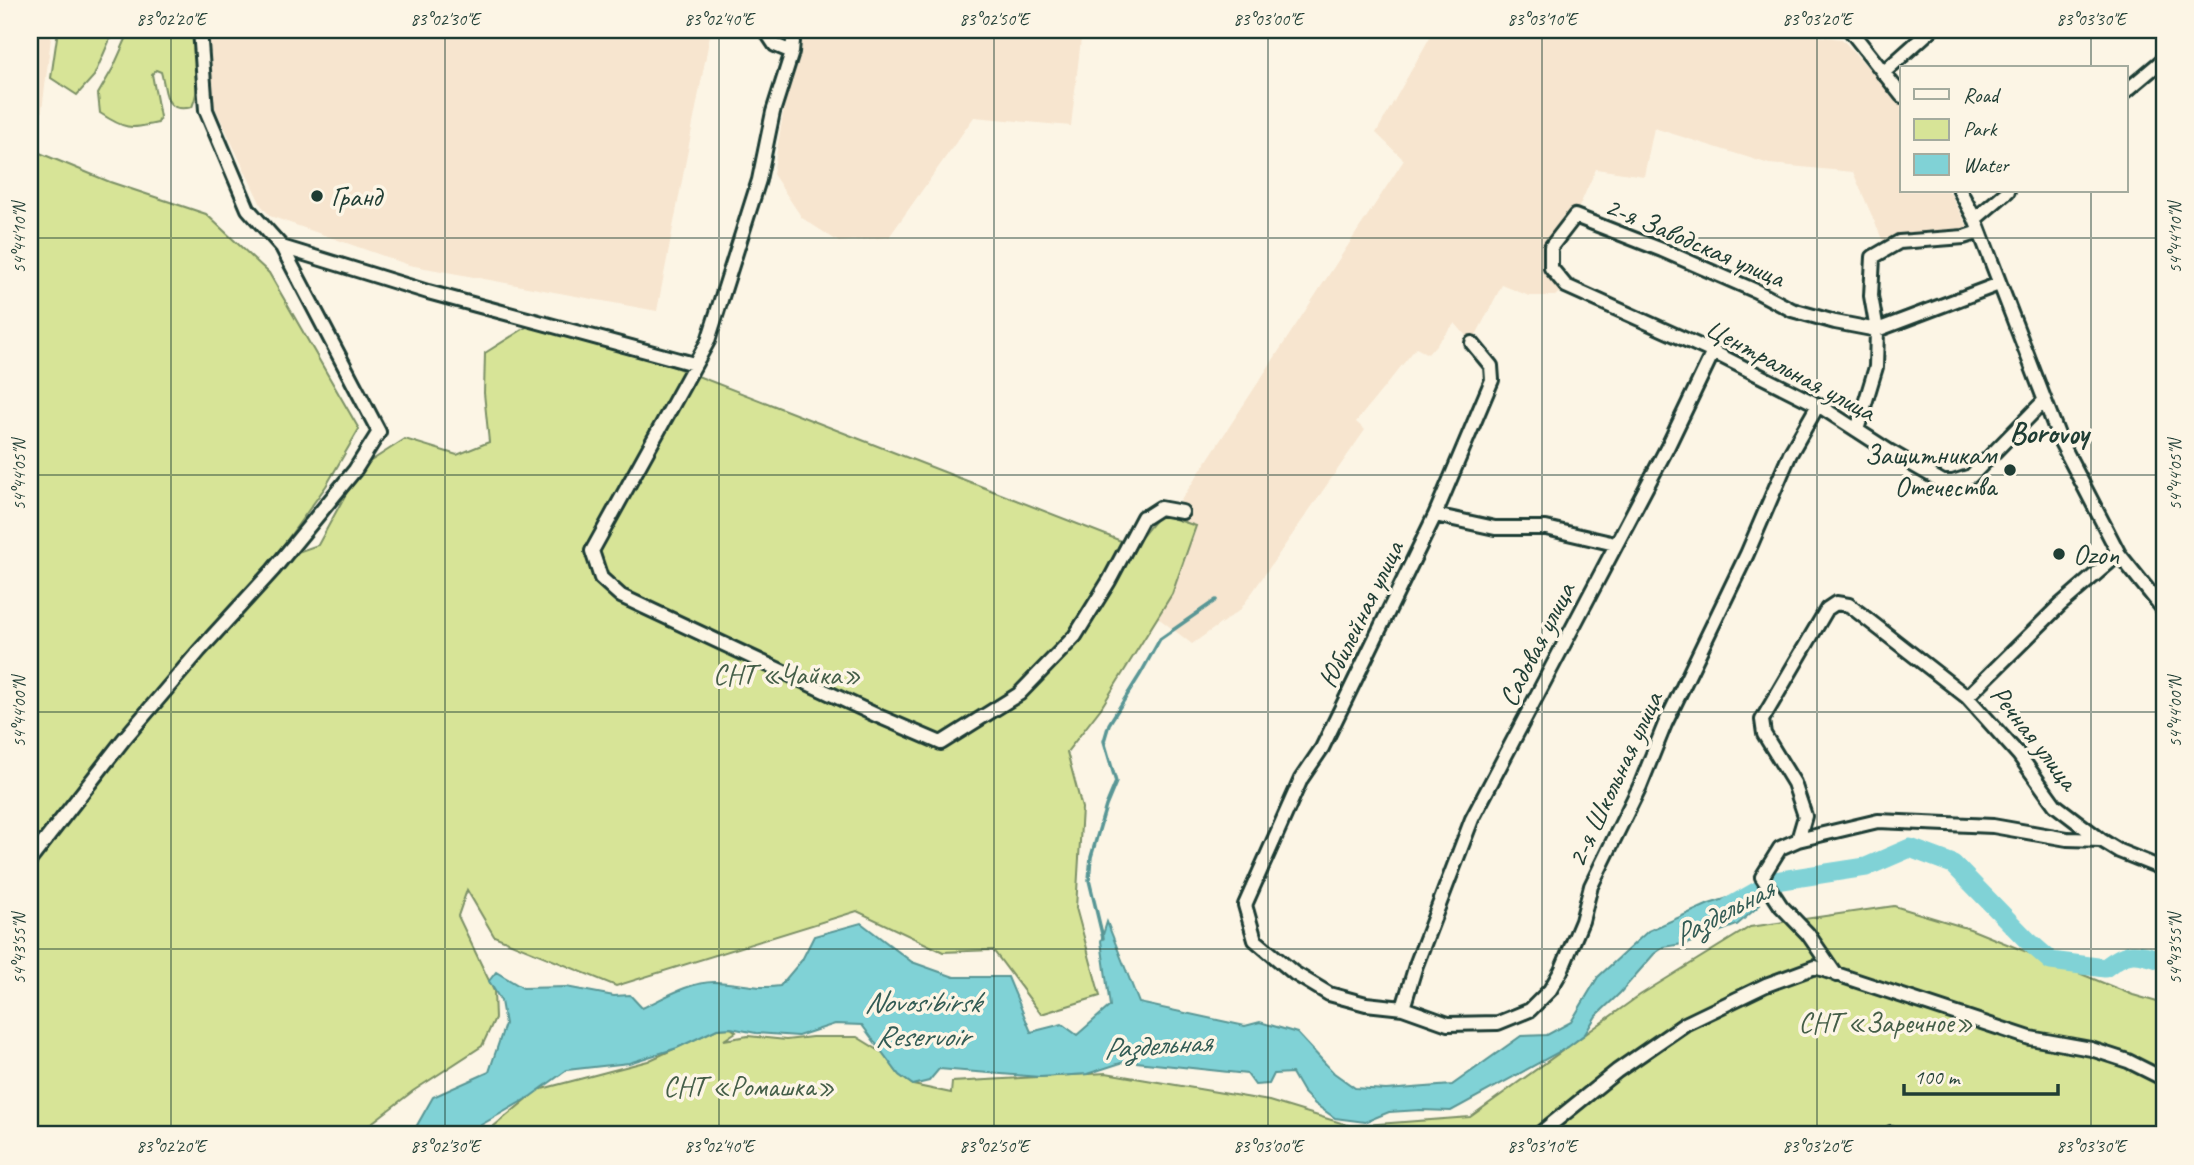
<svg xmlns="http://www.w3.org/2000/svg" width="2194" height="1165" viewBox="0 0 2194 1165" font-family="Caveat,sans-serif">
	<rect width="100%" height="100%" fill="#fcf5e5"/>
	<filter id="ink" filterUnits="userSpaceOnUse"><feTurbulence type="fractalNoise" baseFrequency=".0143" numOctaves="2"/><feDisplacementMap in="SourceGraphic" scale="14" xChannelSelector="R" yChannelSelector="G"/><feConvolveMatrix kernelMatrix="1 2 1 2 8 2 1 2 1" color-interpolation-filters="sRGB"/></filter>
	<g filter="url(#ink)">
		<!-- built -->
		<path fill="#f7e5cf" d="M 30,30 L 52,30 L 37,150 L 30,148 Z
			M 207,30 L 711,30 L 657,311 L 409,265 L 270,216 L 261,205 L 212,101 Z
			M 797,30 L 1082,30 L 1071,126 L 974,117 L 889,237 L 839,242 L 802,218 L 773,174 Z
			M 1434,30 L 1768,30 L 1842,39 L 1902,105 L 1902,191 L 1949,191 L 1968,227 L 1888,253 L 1853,172 L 1769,164 L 1654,128 L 1644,176 L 1596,169 L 1575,216 L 1551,247 L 1551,268 L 1566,286 L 1555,296 L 1529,296 L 1502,285 L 1472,343 L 1455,323 L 1428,354 L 1416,348 L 1356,422 L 1365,430 L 1240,610 L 1192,644 L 1157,617 L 1172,594 L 1196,526 L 1170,517 L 1404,160 L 1376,133 Z"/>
		<!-- green -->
		<path fill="#d7e497" stroke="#7b9066" stroke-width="2" d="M 58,30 L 114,30 L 94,76 L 77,95 L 51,78 Z
			M 130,30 L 191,30 C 196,52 202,85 192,107 C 163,114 167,92 161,72 L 156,70 L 152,74 L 160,117 L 158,123 C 129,129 126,130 100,113 L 98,94 L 113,68 Z
			M 30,149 L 110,182 L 206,214 L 269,273 L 359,429 L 326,486 L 272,561 L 318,545 L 360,468 L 405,439 L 457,455 L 489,442 L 484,393 L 485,353 L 528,326 L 672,366 L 1134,546 L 1160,514 L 1196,526 L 1172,594 L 1101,708 L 1067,752 L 1082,808 L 1076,908 L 1100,996 L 1041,1014 L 993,950 L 943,952 L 857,911 L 616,986 L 494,936 L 467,890 L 458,916 L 494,991 L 495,1018 L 482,1046 L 413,1091 L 356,1135 L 30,1135 Z
			M 1894,906 L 1970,929 L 2133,995 L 2164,1004 L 2164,1135 L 483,1135 L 538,1090 L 648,1061 L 717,1029 L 731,1028 L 736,1032 L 724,1040 L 748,1036 L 786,1040 L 812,1037 L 857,1037 L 883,1053 L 899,1075 L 913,1085 L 951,1093 L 952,1082 L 1106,1073 L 1269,1101 L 1351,1126 L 1470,1117 L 1640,995 L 1750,927 Z"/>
		<!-- water -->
		<path fill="#80d2d6" stroke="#599695" stroke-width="2" d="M 1751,895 L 1760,905 L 1737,925 L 1689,943 L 1664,947 L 1654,954 L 1620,993 L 1596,1016 L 1585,1034 L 1568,1047 L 1451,1111 L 1420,1110 L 1389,1112 L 1365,1122 L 1335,1118 L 1315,1104 L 1303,1092 L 1292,1073 L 1274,1074 L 1269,1084 L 1255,1085 L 1247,1074 L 1127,1061 L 1087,1074 L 1040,1077 L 939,1069 L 929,1081 L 913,1085 L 899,1075 L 862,1025 L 835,1024 L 798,1036 L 756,1033 L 731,1028 L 717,1029 L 677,1048 L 629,1063 L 567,1070 L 531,1096 L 481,1125 L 471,1135 L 407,1135 L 416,1127 L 433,1097 L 489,1072 L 505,1024 L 501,1001 L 489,981 L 496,972 L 523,988 L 566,987 L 614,996 L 630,995 L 642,1008 C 664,998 689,982 714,982 C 737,982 756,990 780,986 L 802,960 L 814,936 L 861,923 L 912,962 L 954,977 L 1008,977 L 1031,1032 L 1062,1024 L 1077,1035 L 1110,1006 L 1101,941 L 1107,922 L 1139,1003 L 1245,1026 L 1260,1022 L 1297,1033 L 1334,1073 L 1355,1088 L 1386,1090 L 1452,1085 L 1521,1036 L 1547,1035 L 1571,1022 L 1598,977 L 1648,931 L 1709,904 L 1734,896 Z"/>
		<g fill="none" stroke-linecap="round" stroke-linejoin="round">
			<!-- stream -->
			<path stroke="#599695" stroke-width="3.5" d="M 1103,938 L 1089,880 L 1091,857 L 1106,806 L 1116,782 L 1104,741 L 1109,724 L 1141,673 L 1160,639 L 1216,600"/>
			<!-- river -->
			<path stroke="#80d2d6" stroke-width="19" d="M 1729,907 L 1775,881 L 1866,867 L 1910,848 L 1953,864 L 2027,940 L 2051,961 L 2105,968 C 2129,949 2136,952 2164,961"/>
			<defs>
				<path id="minor" d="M 770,30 L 769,36 L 775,45 L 792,52 L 773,112 L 759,180 L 708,341 L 592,551 L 601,578 L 621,596 L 878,716 L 941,743 L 1019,694 L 1075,636 L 1109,581 L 1143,517 L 1146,517 L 1160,508 L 1182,512
					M 1850,30 L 1902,96
					M 792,52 L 794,30
					M 1883,73 L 1931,30
					M 2126,91 L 2164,59
					M 1960,191 L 1975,219 L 2060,440 L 2119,554 L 2164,610
					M 1975,219 L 2008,191
					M 1979,232 L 1964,237 L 1899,242 L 1873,257 L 1871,296 L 1877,330 L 1835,322 L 1792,310 L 1756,291 L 1662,250 L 1575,216 L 1551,247 L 1551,268 L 1566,286 L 1713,352 L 1818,405 L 1889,451 L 1943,482 L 1953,482 L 1971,476 L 2044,401
					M 282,247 L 428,292 L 694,364
					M 1713,352 L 1668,446 L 1472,819 L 1416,965 L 1403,1008 L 1448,1024 L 1498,1023 L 1530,1010 L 1550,990 L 1561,971 L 1582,921 L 1591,886 L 1640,786 L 1665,724 L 1747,554 L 1790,454 L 1818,405
					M 1857,430 L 1876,367 L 1877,330 L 1999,284
					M 1435,515 L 1495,528 L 1546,528 L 1615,544
					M 2119,554 L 2060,605 L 1967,697 L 2019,755 L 2055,805 L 2101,840 L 2119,851 L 2164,869
					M 1798,840 L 1878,821 L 1993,826 L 2067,839 L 2101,840
					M 30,860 L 124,739 L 199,651 L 273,570 L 355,470 L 379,432 L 282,247 L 248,209 L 206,110 L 200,30
					M 1836,975 L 1808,934 L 1781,906 L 1762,877 L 1780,848 L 1798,840 L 1805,816 L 1794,783 L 1764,734 L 1762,720 L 1827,609 L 1836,603 L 1849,605 L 1967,697
					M 1403,1008 L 1366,1004 L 1329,994 L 1294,973 L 1255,940 L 1245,905 L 1301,779 L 1322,748 L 1435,515 L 1492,380 L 1491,366 L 1472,343
					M 1891,1133 L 1892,1135
					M 1538,1135 L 1617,1071 L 1685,1024 L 1766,985 L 1815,967 L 2030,1038 L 2091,1049 L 2128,1061 L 2164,1079"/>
			</defs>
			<!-- minor casing -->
			<use href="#minor" stroke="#1f3d34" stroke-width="18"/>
			<!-- minor -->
			<use href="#minor" stroke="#fcf5e5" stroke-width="12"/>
		</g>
	</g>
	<!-- ticks -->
	<path fill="none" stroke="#1f3d34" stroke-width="2" stroke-opacity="0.45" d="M 171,30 L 171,1135M 445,30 L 445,1135M 719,30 L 719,1135M 994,30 L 994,1135M 1268,30 L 1268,1135M 1542,30 L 1542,1135M 1817,30 L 1817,1135M 2091,30 L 2091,68M 2091,191 L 2091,1135M 30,238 L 2164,238M 30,475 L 2164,475M 30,712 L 2164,712M 30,949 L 2164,949"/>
	<!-- markers -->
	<g fill="#1f3d34" stroke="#fcf5e5" stroke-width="2.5">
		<circle cx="317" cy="196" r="7"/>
		<circle cx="2010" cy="470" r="7"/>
		<circle cx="2059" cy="554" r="7"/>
	</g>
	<g text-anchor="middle" stroke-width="7" stroke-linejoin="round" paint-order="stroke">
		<!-- poi labels -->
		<g font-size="28" fill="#1f3d34" stroke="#fcf5e5" text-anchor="start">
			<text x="331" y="206">Гранд</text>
			<text x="1996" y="464" text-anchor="end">Защитникам<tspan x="1996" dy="32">Отечества</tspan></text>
			<text x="2073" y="564">Ozon</text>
		</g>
		<!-- street labels -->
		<g font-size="28" fill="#1f3d34" stroke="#fcf5e5">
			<text transform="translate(1695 241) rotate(23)" y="10">2-я Заводская улица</text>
			<text transform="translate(1791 369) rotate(28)" y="10">Центральная улица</text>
			<text transform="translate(1360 614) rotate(-64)" y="10">Юбилейная улица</text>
			<text transform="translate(1536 644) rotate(-63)" y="10">Садовая улица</text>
			<text transform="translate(2035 737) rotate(52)" y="10">Речная улица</text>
			<text transform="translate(1614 779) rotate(-65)" y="10">2-я Школьная улица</text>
		</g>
		<!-- park labels -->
		<g font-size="28" fill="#445e48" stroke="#fcf5e5">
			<text x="787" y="684">СНТ «Чайка»</text>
			<text x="1886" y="1032">СНТ «Заречное»</text>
			<text x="749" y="1096">СНТ «Ромашка»</text>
		</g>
		<!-- neighbourhood labels -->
		<g font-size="30" font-weight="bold" fill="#1f3d34" stroke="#fcf5e5">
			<text x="2049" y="443">Borovoy</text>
		</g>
		<!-- water labels -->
		<g font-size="30" font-style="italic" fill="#325b54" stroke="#fcf5e5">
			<text transform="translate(1723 912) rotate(-28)" y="10">Раздельная</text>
			<text x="922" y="1012">Novosibirsk<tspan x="922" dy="34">Reservoir</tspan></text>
			<text transform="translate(1157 1045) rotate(-4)" y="10">Раздельная</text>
		</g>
	</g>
	<!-- margin -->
	<rect width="2194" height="1165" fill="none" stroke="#fcf5e5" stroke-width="77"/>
	<!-- legend -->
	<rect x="1900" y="66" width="228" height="126" fill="#fcf5e5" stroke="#a4ab9e" stroke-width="2"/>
	<rect x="1914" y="89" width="35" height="10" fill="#fcf5e5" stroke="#a4ab9e" stroke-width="2"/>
	<text x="1963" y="102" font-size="21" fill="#1f3d34">Road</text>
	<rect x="1914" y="119" width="35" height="21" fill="#d7e497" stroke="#a4ab9e" stroke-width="2"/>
	<text x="1963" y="136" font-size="21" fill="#1f3d34">Park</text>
	<rect x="1914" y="154" width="35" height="21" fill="#80d2d6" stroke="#a4ab9e" stroke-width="2"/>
	<text x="1963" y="172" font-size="21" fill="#1f3d34">Water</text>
	<!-- scale -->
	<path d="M1904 1084v10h154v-10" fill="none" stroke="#1f3d34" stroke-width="3.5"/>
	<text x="1914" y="1084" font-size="21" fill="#1f3d34" stroke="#fcf5e5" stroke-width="5" paint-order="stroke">100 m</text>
	<rect x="38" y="38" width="2118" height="1088" fill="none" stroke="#1f3d34" stroke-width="2.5"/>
	<g font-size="18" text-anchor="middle" fill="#1f3d34">
		<text x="171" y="25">83°02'20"E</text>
		<text x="445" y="25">83°02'30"E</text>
		<text x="719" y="25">83°02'40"E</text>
		<text x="994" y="25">83°02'50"E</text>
		<text x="1268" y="25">83°03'00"E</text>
		<text x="1542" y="25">83°03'10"E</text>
		<text x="1817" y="25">83°03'20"E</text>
		<text x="2091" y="25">83°03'30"E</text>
		<text transform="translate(19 238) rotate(-90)" y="6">54°44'10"N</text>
		<text transform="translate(2175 238) rotate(-90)" y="6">54°44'10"N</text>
		<text transform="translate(19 475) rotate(-90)" y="6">54°44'05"N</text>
		<text transform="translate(2175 475) rotate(-90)" y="6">54°44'05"N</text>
		<text transform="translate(19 712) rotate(-90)" y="6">54°44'00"N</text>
		<text transform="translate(2175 712) rotate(-90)" y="6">54°44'00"N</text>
		<text transform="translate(19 949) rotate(-90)" y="6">54°43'55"N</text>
		<text transform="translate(2175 949) rotate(-90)" y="6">54°43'55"N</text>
		<text x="171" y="1152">83°02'20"E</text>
		<text x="445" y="1152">83°02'30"E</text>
		<text x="719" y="1152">83°02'40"E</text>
		<text x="994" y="1152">83°02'50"E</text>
		<text x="1268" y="1152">83°03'00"E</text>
		<text x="1542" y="1152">83°03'10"E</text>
		<text x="1817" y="1152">83°03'20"E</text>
		<text x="2091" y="1152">83°03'30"E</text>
	</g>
</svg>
